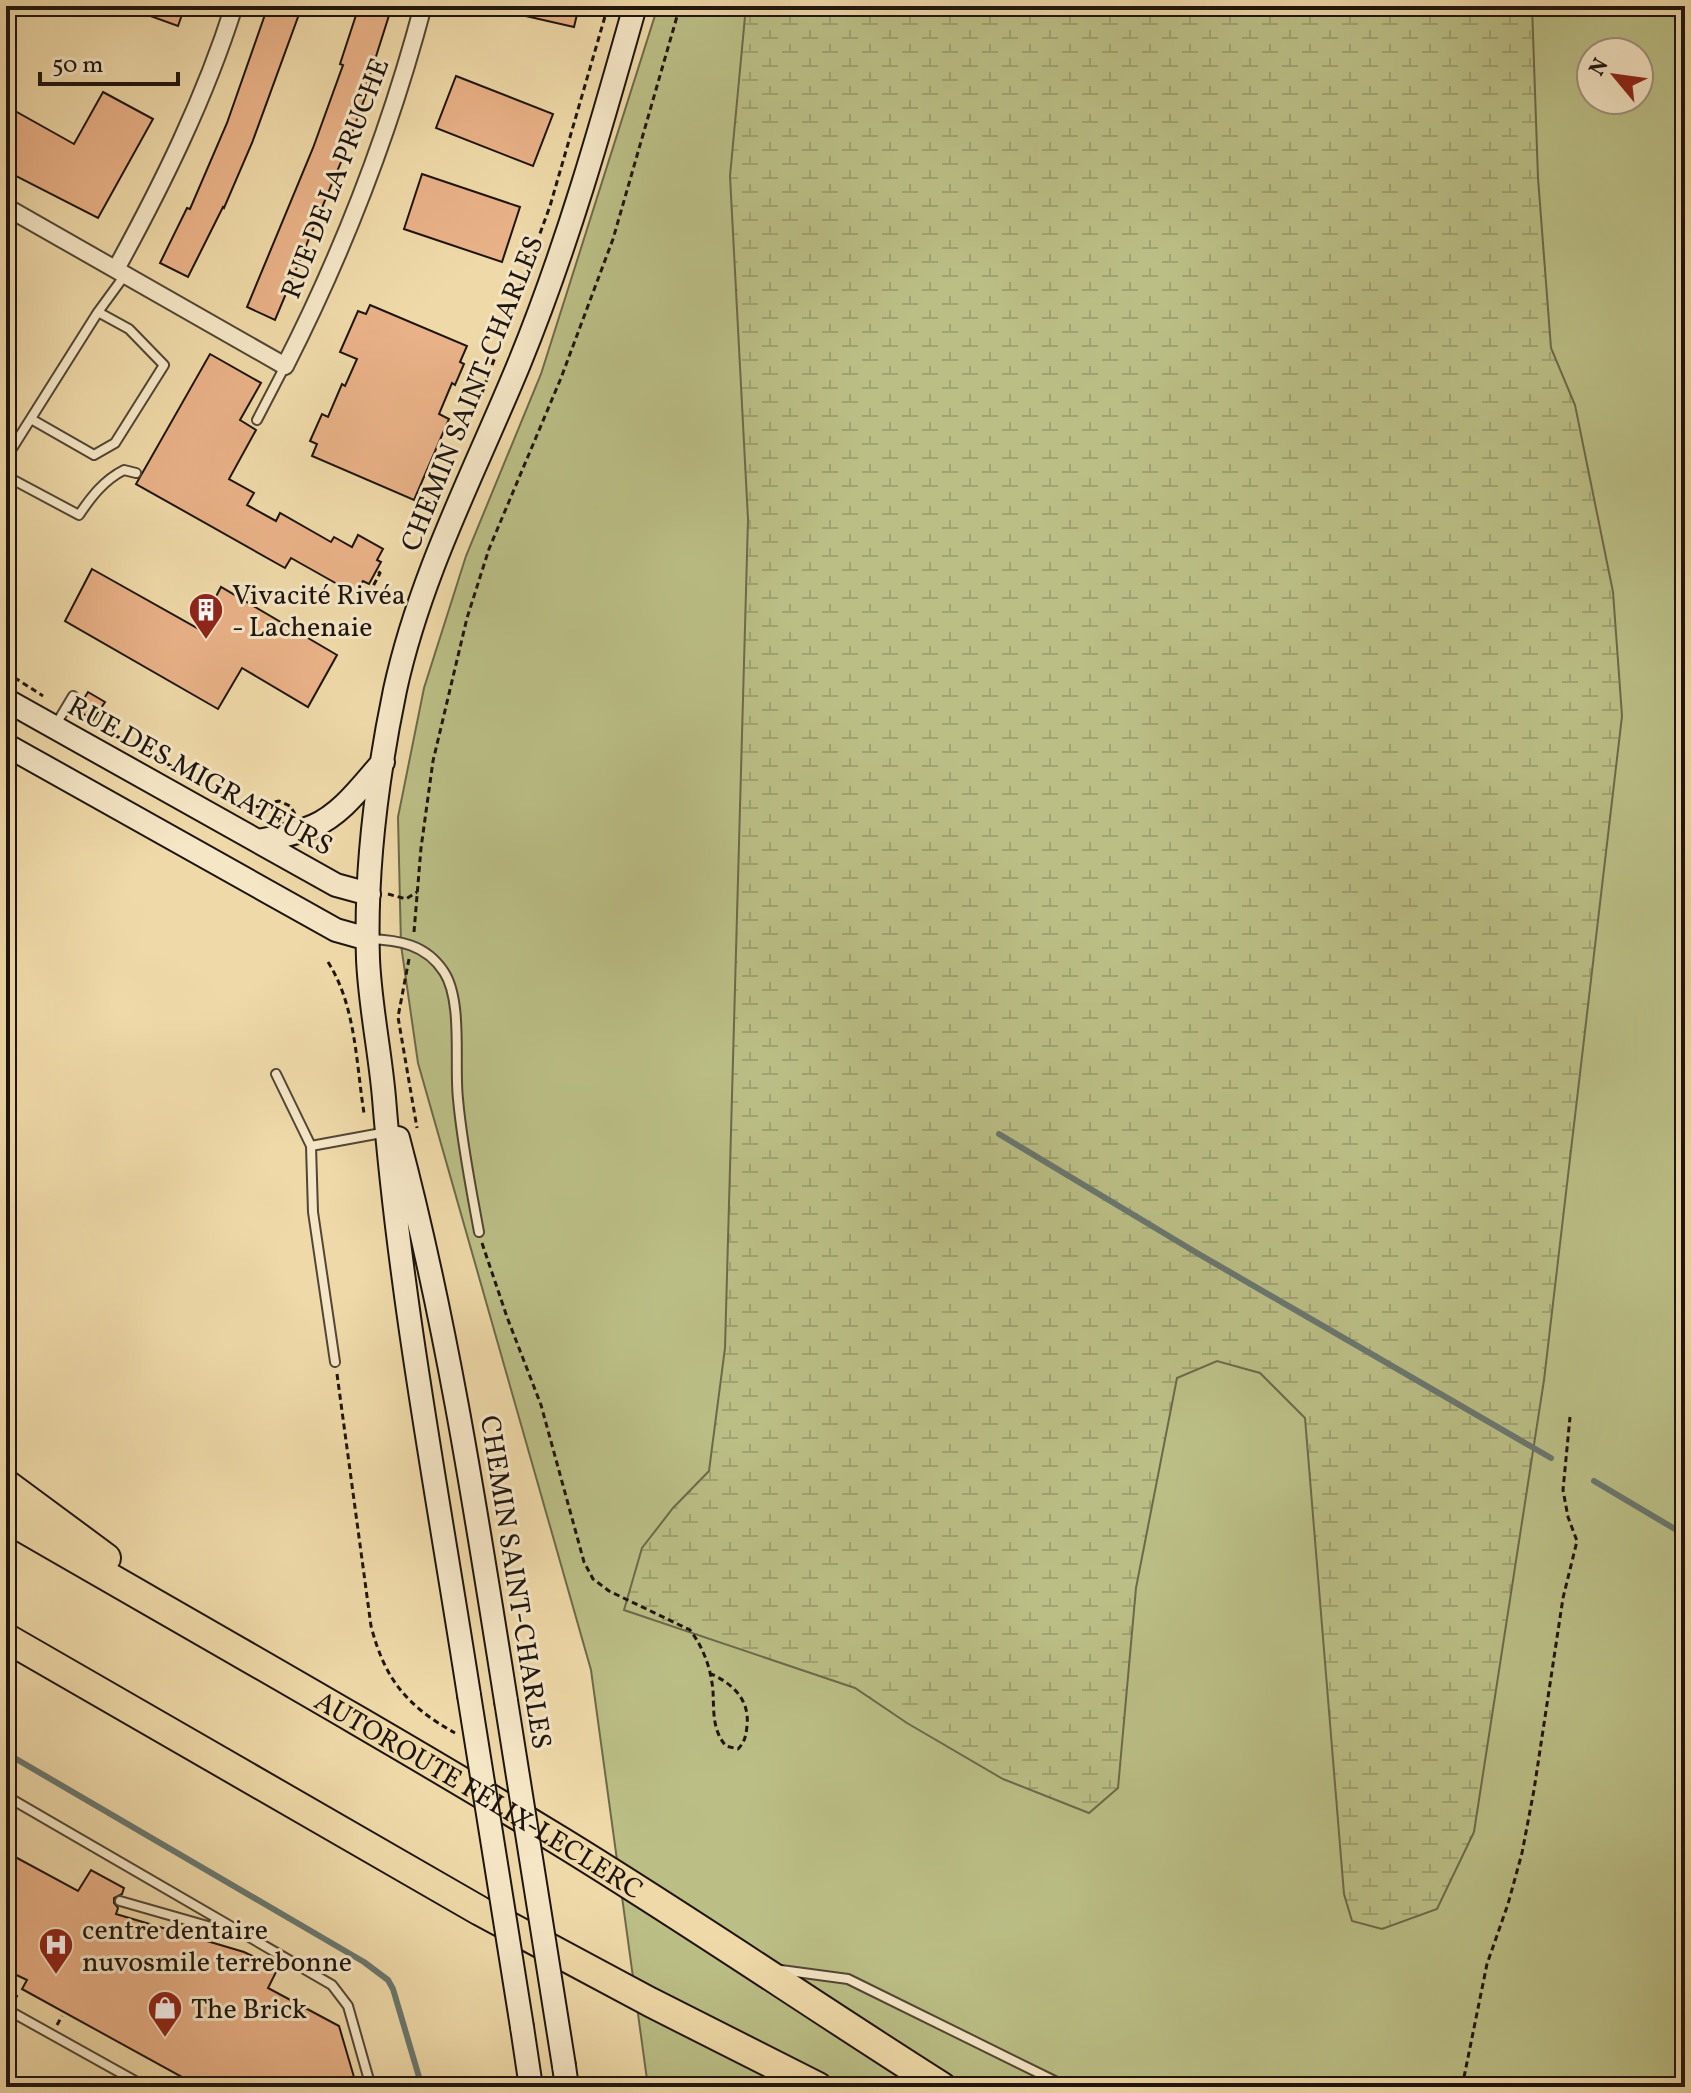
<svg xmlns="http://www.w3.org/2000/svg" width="1691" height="2093" viewBox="0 0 1691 2093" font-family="Vollkorn,serif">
	<defs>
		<pattern id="wetland-marsh" width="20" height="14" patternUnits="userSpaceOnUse" patternTransform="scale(2)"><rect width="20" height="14" fill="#bbbf86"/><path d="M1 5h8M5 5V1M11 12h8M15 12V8" fill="none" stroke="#a0a372"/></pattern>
	</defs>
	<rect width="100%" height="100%" fill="#efd9a8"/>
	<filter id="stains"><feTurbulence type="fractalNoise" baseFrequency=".0025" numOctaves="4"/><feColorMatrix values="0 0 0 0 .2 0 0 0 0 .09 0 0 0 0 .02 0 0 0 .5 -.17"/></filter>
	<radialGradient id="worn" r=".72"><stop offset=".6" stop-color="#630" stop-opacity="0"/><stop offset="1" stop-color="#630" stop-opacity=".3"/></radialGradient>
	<!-- green -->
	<path fill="#bbbf86" stroke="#6c6a4a" stroke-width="2" fill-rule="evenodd" d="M 658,6 L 1685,6 L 1685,2087 L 648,2087 L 591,1670 L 418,1063 L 401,945 L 398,817 L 424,688 L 466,556 L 541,374 ZM 1591,52 L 1639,52 L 1639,100 L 1591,100 Z"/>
	<!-- wetland -->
	<path fill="url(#wetland-marsh)" stroke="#6c6a4a" stroke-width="2" d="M 746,6 L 1532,6 L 1538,178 L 1551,348 L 1575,405 L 1613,592 L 1622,716 L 1544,1380 L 1474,1832 L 1437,1909 L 1382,1929 L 1352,1921 L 1344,1894 L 1305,1418 L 1260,1373 L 1217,1361 L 1177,1378 L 1136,1588 L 1118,1788 L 1089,1813 L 1003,1779 L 907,1723 L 855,1688 L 624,1610 L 642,1548 L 673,1508 L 709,1471 L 725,1348 L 748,519 L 730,176 Z"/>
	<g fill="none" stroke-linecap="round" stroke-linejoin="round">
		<!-- stream -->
		<path stroke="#69776f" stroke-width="6" d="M 999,1134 L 1197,1253 L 1551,1458
			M 1594,1481 L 1685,1535
			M 6,1753 L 364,1962 L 388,1980 L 393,1989 L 422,2087"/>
	</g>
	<!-- building -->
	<path fill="#e9b187" stroke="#1e150e" stroke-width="2" d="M 129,6 L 185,6 L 178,26 L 128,8 Z
		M 268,6 L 302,6 L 252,143 L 224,208 L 223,207 L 188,277 L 160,263 L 187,208 L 190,209 L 227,123 Z
		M 359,6 L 392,6 L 366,88 L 368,89 L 344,155 L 275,320 L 247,307 L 313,148 L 343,65 L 340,64 Z
		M 509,6 L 579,6 L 574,27 L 508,12 Z
		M 456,76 L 553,114 L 533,166 L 436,128 Z
		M 103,92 L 153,119 L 98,218 L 6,171 L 6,106 L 74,144 Z
		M 422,174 L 520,207 L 502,262 L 404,229 Z
		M 370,305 L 467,346 L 460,362 L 464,364 L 455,385 L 452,383 L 439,414 L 449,419 L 414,500 L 312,456 L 317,444 L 310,441 L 322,414 L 328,417 L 342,384 L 345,386 L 357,359 L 340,352 L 358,311 L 366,314 Z
		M 210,354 L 261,383 L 240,420 L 256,430 L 229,479 L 254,493 L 247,505 L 276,521 L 280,513 L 331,542 L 334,537 L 352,547 L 358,535 L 383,549 L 377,560 L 381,562 L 369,584 L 363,581 L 355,594 L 291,558 L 285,568 L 136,484 Z
		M 92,569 L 199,629 L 221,587 L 337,655 L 308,707 L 242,668 L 218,709 L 65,621 Z
		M 88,692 L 105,702 L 93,720 L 77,710 Z
		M 6,1852 L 78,1891 L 91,1870 L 124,1888 L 122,1894 L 114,1898 L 114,1903 L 118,1908 L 116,1914 L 244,1952 L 278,1968 L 268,1988 L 339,2026 L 354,2077 L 348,2087 L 200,2087 L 22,1989 L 27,1980 L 6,1970 Z"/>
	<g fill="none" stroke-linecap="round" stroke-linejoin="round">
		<defs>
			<path id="lane" d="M 31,419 L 94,455 L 115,443 L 164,365 L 129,329 L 98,312
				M 257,420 L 285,366
				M 6,458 L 98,312 L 125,275
				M 6,476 L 79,515 C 91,497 104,480 124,470 L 136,473
				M 55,726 L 73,696
				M 369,939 C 398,940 426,944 444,972 C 463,1001 454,1064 458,1099 C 462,1144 471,1188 479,1232
				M 276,1074 L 311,1146 L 313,1212 L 335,1362
				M 311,1146 L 387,1132
				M 6,1796 L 332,1985 L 348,2006 L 371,2087
				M 120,1901 L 239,1935
				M 781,1970 L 848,1979 L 1067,2087
				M 6,2009 L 146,2087
				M 769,2074 L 778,2087"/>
			<path id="street" d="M 6,207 L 285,366 C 343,252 390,130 423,6
				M 116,269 C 162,185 205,98 234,6"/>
			<path id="secondary" d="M 6,700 L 336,885 L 369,894
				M 6,745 L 336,930 L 368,939
				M 259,841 C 277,837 296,834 314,826 C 343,813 362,785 383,762
				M 398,1138 C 447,1323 476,1512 506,1701
				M 469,1695 C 438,1496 400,1298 384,1098 C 380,1051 370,1006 368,959 C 365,869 377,777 395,690 C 420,575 475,471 519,364 C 567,247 601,127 635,6
				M 522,2027 L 531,2087
				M 564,2066 L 567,2087"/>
			<g id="highway">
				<path d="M 6,1484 L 106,1558"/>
				<path id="s1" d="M 6,1518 C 191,1625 378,1730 560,1841 C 689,1920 814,2006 942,2087"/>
				<path d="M 6,1638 L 480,1911 L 650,2002 L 818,2087"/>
			</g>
		</defs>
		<!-- lane casing -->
		<use href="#lane" stroke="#524634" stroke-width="12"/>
		<!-- street casing -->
		<use href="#street" stroke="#524634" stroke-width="20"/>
		<!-- secondary casing -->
		<use href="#secondary" stroke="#1e150e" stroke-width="26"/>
		<!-- highway casing -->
		<use href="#highway" stroke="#1e150e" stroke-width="32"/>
		<!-- path -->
		<path stroke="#1e150e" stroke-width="3" stroke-dasharray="6 4" stroke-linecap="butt" d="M 475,412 L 550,206 L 608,6
			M 369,594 L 380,573 L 376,570
			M 6,672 L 43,696
			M 105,731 L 129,742 L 236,803 L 251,808 L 279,801 L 290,806 L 295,814
			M 388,894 L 406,899 L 417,892
			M 414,932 L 421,848 L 433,761 L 467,618 L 489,549 L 561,378 L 613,239 L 680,6
			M 409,959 L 398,1017 L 417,1128
			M 328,962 C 356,1006 356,1063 364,1113
			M 482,1243 L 507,1317 L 541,1405 L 584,1562 L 593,1579 L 609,1591 L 690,1630 C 703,1647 711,1668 713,1691 C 714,1711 712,1730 726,1746 L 738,1749 C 745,1742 746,1735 747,1726 C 750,1699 732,1683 709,1673
			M 337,1374 L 371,1626 C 385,1680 407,1706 455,1733
			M 14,2000 L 19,1992
			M 57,2025 L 62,2016
			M 456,2078 L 458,2087
			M 1462,2087 L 1487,1964 L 1508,1904 L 1522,1853 L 1534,1790 L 1563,1598 L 1577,1541 L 1568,1517 L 1563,1490 L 1570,1417"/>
		<!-- lane -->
		<use href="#lane" stroke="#f5e6c6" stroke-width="8"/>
		<!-- street -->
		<use href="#street" stroke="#f5e6c6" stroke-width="16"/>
		<!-- secondary -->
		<use href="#secondary" stroke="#f5e6c6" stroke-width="22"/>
		<!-- highway -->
		<use href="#highway" stroke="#efd9a8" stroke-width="28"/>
		<defs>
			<path id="secondary-bridge" d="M 469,1695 L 522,2027
				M 506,1701 L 564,2066"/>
		</defs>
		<!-- secondary-bridge casing -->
		<use href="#secondary-bridge" stroke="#1e150e" stroke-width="26" stroke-linecap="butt"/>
		<!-- secondary-bridge -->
		<use href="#secondary-bridge" stroke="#f5e6c6" stroke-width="22"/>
	</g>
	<!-- icons -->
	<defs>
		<symbol id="building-pin" viewBox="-11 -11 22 30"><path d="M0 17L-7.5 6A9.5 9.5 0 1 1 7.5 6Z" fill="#8f2418" stroke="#f5e6c6"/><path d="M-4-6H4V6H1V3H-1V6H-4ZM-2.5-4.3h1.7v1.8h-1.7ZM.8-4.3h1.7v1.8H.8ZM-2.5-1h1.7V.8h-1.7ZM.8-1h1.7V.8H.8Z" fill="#fff"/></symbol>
		<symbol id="hospital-pin" viewBox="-11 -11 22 30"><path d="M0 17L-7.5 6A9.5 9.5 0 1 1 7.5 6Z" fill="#8f2418" stroke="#f5e6c6"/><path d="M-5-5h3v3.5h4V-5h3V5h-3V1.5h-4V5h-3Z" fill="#fff"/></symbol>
		<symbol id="shop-pin" viewBox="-11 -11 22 30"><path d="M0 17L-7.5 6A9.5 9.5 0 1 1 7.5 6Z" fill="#8f2418" stroke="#f5e6c6"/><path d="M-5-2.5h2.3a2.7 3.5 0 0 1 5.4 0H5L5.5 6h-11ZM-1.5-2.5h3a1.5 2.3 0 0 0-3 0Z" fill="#fff"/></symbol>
	</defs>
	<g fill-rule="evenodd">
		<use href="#building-pin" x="186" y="590" width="40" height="54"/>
		<use href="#hospital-pin" x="36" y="1925" width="40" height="54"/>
		<use href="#shop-pin" x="145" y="1988" width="40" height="54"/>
	</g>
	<g text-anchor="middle" stroke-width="6" stroke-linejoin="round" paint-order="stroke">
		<!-- street labels -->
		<g font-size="28" fill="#1e150e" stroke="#f5e6c6">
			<text transform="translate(334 178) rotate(-69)" y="10">RUE DE LA PRUCHE</text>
			<text transform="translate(471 393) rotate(-68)" y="10">CHEMIN SAINT-CHARLES</text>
			<text transform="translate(201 775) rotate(29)" y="10">RUE DES MIGRATEURS</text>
			<text transform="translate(517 1582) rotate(81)" y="10">CHEMIN SAINT-CHARLES</text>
			<text dy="10" stroke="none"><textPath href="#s1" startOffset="548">AUTOROUTE FÉLIX-LECLERC</textPath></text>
		</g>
		<!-- poi labels -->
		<g font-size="28" fill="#1e150e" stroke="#f5e6c6" text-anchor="start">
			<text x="232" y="604">Vivacité Rivéa<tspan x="232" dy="32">- Lachenaie</tspan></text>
			<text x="82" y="1939">centre dentaire<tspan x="82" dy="32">nuvosmile terrebonne</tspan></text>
			<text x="191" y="2018">The Brick</text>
		</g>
	</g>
	<!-- margin -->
	<rect width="1691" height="2093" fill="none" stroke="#efd9a8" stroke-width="32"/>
	<rect x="8" y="8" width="1675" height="2077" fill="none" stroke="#1e150e" stroke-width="4"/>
	<rect x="16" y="16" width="1659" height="2061" fill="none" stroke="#1e150e" stroke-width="2"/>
	<!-- north arrow -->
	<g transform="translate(1615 76) rotate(299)"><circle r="38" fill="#f5e6c6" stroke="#9f927c" stroke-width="2"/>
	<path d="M0-6L14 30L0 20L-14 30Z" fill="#8f2418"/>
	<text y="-12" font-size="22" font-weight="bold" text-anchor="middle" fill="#1e150e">N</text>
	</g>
	<!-- scale -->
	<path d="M40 72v12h138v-12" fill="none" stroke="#1e150e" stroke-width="4"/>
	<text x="52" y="72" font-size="24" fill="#1e150e" stroke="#f5e6c6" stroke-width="6" paint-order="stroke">50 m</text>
	<rect width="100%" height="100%" filter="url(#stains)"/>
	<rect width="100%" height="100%" fill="url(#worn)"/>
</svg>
